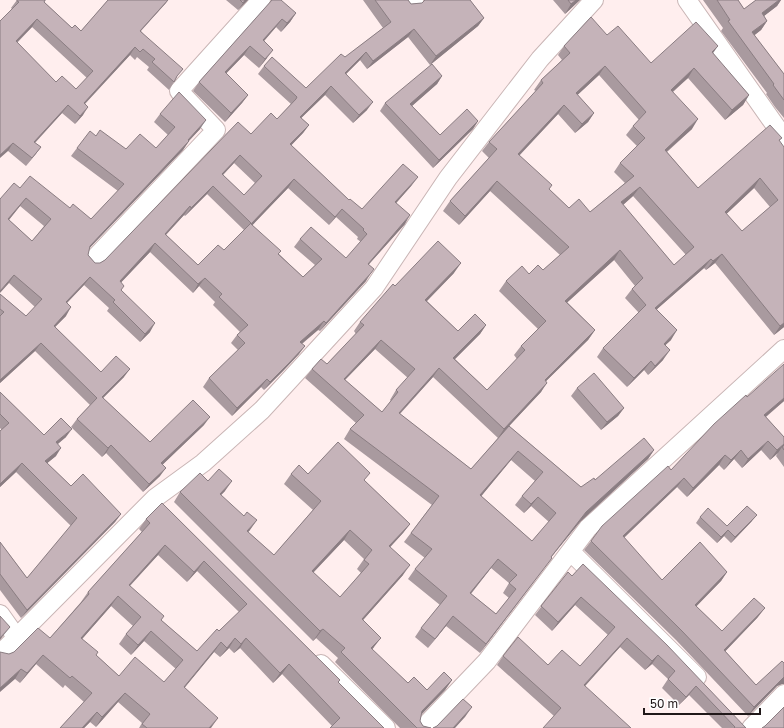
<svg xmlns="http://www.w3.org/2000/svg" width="784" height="728" viewBox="0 0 784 728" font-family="'Golos Text',sans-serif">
	<rect width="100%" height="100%" fill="#fee"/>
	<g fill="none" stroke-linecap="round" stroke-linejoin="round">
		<defs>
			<path id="minor" d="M 687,0 L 784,138
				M 410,3 L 414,0
				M 92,261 L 216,130 L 179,91 L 261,0
				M 571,552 L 697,677
				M 0,614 L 17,638
				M 0,654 L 155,498 L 203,463 L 262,410 L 374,288 L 448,178 L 540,59 L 594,0
				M 321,664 L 386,728
				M 423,728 L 487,661 L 588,528 L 784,349
				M 751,728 L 784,694"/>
		</defs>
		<!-- minor casing -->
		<use href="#minor" stroke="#c9b5b5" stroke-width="20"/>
		<!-- minor -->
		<use href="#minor" stroke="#fff" stroke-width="18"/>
	</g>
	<!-- wall -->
	<path fill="#a99a9f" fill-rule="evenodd" d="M 17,0 L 46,0 L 44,2 L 72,28 L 81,31 L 108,0 L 168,0 L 165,4 L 141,31 L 177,77 L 169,90 L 147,70 L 149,67 L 137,57 L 135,60 L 130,55 L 85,104 L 83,115 L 75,124 L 62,113 L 35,143 L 41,147 L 26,166 L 8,151 L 12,9 L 11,8 ZM 32,27 L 87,78 L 76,89 L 56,82 L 17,43 Z
		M 226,0 L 248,0 L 238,10 Z
		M 272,0 L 296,13 L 290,22 L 281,32 L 276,27 L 264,41 L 267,58 L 259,68 L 244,55 L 226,73 L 248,95 L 242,103 L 225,122 L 193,91 L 199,82 Z
		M 363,0 L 408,0 L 411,4 L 422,3 L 424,1 L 424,0 L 470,0 L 484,18 L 478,26 L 430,65 L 408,37 L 367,69 L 360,60 L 346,74 L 367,110 L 353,123 L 325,95 L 301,118 L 309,125 L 303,133 L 291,145 L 349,200 L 362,209 L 412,185 L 396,203 L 405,224 L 369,264 L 366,281 L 320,331 L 318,330 L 302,344 L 299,354 L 283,371 L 264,390 L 261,387 L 232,416 L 203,387 L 209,378 L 238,350 L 231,343 L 237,335 L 240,332 L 213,305 L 215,302 L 199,286 L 193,293 L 150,252 L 121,282 L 121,290 L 150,332 L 140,342 L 107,311 L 109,308 L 84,285 L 67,303 L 66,316 L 55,327 L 101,372 L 124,377 L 103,398 L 150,442 L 204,425 L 163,464 L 160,476 L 143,492 L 106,453 L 102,457 L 71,427 L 77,419 L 90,405 L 35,351 L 0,383 L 0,294 L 26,316 L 35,307 L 9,283 L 0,199 L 20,188 L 70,208 L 91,219 L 118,191 L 71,156 L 77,148 L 96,136 L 126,149 L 156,148 L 168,135 L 154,122 L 160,114 L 200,129 L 189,141 L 183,150 L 89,248 L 88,255 L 95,263 L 100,263 L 105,260 L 251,134 L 277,119 L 291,104 L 258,74 L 264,66 L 306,88 L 383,28 ZM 234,163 L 255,183 L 244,195 L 223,175 ZM 288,188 L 329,225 L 336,217 L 358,237 L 357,239 L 361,242 L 346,258 L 300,239 L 294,247 L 315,265 L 303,277 L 279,254 L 252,225 ZM 207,194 L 244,230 L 224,250 L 198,265 L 166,235 L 184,215 L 185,216 ZM 20,206 L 44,226 L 32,241 L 9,220 Z
		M 553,0 L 580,0 L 565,14 Z
		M 703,0 L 738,0 L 744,9 L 756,0 L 781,0 L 777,6 L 764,16 L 767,21 L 761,30 L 754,35 L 784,74 L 784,118 L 775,107 L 766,94 L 767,93 L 721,31 L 723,28 Z
		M 607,35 L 651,63 L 713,54 L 749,95 L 743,105 L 725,120 L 688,78 L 673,92 L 692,129 L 667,152 L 698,188 L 782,138 L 779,141 L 784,327 L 774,335 L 715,263 L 706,270 L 704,268 L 657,309 L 671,340 L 665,345 L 663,360 L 648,375 L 644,370 L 627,387 L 597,357 L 603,348 L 639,313 L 625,298 L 632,289 L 635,286 L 614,260 L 567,302 L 595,330 L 588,340 L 546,381 L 541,392 L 509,426 L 581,487 L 654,450 L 648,459 L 580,522 L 551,557 L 552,558 L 545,567 L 480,653 L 446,626 L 428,648 L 415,637 L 421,628 L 440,605 L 408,579 L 415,569 L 425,558 L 404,542 L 432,505 L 344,439 L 350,429 L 356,423 L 305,378 L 312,369 L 327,364 L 356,334 L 354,331 L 360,322 L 395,286 L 454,273 L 427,301 L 458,331 L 486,325 L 480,334 L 455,359 L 487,390 L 517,359 L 514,355 L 521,346 L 538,329 L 499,291 L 506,281 L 529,274 L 543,270 L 560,255 L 490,191 L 459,225 L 443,211 L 450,201 L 489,158 L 482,151 L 489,142 L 536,91 L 534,90 L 541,80 L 562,60 L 558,55 L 564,46 ZM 599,75 L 639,120 L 633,126 L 626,135 L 637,146 L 620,163 L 614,172 L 625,183 L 590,212 L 569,208 L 549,189 L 519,156 L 558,114 L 575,133 L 588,122 L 594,113 L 577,95 ZM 754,188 L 770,207 L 742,231 L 726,214 ZM 633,196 L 686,255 L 674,265 L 623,205 ZM 375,349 L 408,378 L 396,390 L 390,400 L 391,401 L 382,412 L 345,380 ZM 433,377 L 498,438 L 471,469 L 400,414 ZM 511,460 L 535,481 L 522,496 L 515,505 L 524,513 L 531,506 L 549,522 L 532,541 L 481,496 ZM 491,568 L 509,583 L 503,593 L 509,598 L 496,614 L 471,594 Z
		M 442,76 L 437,84 L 412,106 L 440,135 L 478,121 L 473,129 L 433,168 L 380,111 L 385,103 Z
		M 577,388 L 624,408 L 618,416 L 601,430 L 571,396 Z
		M 0,392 L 44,435 L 66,437 L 58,444 L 56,456 L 47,463 L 71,486 L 121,514 L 115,522 L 21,618 L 0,590 L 0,542 L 27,578 L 71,526 L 16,472 L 0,487 L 0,431 L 2,430 L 0,428 Z
		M 747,397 L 784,401 L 766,417 L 784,437 L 784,467 L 776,456 L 778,453 L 770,460 L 761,450 L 742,468 L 734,459 L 724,470 L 719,465 L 687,497 L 677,487 L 624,538 L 662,580 L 727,572 L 721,581 L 696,606 L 722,631 L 758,617 L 725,651 L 756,685 L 784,663 L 784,684 L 782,684 L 777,686 L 748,716 L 676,640 L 584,550 L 591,541 L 671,470 Z
		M 291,474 L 308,474 L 365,481 L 410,524 L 403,533 L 390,547 L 403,575 L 363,620 L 374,647 L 372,650 L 408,683 L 427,690 L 452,680 L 445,690 L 421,715 L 420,721 L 423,726 L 431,728 L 400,728 L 335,662 L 338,658 L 316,638 L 313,641 L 174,502 L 180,492 L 208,481 L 225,491 L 221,495 L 250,530 L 248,532 L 274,555 L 313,510 L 284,484 ZM 344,540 L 364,559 L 357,569 L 361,573 L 340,597 L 313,573 Z
		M 162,503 L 340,680 L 338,683 L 384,728 L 332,726 L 282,674 L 273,683 L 240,648 L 234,653 L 229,648 L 220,657 L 214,652 L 184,688 L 211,728 L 139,728 L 142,723 L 118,702 L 96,727 L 90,722 L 84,728 L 60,728 L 84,702 L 65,685 L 63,688 L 36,664 L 20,683 L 15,679 L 9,654 L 50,638 L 81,602 L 88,592 L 142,532 L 139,529 L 146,519 ZM 158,555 L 187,582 L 197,571 L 239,612 L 197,651 L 161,620 L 130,586 ZM 111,606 L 133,626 L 126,634 L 119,644 L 131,655 L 144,641 L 176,669 L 164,682 L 119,676 L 96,655 L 82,639 Z
		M 700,517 L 727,526 L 752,521 L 731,543 L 724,536 L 717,543 L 696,523 Z
		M 568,572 L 746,728 L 722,728 L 689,695 L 679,705 L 662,688 L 668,679 L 652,664 L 645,670 L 620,647 L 554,716 L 497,665 L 503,656 L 548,665 L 580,666 L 608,635 L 575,605 L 552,631 L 535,615 Z"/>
	<!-- shaded-wall -->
	<path fill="#8a7d82" d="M 168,0 L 165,4 L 134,38 L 140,31 Z
		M 245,0 L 248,0 L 238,10 L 243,3 Z
		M 576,0 L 580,0 L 565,14 L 571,4 Z
		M 779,0 L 781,0 L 777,6 L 755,23 L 762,13 Z
		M 296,13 L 290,22 L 281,32 L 287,23 Z
		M 484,18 L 478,26 L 430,65 L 436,56 Z
		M 37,19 L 32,27 L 10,49 L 16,41 Z
		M 282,19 L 276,27 L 257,49 L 263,40 Z
		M 767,21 L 761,30 L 746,42 L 752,32 Z
		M 414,29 L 408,37 L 367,69 L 373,61 Z
		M 250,46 L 244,55 L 219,81 L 225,72 Z
		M 718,46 L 711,56 L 712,52 Z
		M 135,47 L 130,55 L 78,111 L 84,103 Z
		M 273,50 L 267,58 L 259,68 L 265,59 Z
		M 366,52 L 360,60 L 339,81 L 345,73 Z
		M 605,66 L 599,75 L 569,103 L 576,93 Z
		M 694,68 L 688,78 L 664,99 L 671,90 Z
		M 442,76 L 437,84 L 405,112 L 410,104 Z
		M 331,86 L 325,95 L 294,125 L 300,117 Z
		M 248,95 L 242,103 L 225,122 L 231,113 Z
		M 749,95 L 743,105 L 725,120 L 732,110 Z
		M 373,102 L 367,110 L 353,123 L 359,115 Z
		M 68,105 L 62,113 L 28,150 L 34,142 Z
		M 564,105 L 558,114 L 511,164 L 518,154 Z
		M 88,107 L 83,115 L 75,124 L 80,116 Z
		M 594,113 L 588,122 L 575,133 L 582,124 Z
		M 698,119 L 692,129 L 658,159 L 665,150 Z
		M 206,120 L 200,129 L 182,148 L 188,140 Z
		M 478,121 L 473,129 L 433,168 L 439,160 Z
		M 309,125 L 303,133 L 284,153 L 290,144 Z
		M 189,141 L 183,150 L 84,254 L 90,246 Z
		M 13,143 L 8,151 L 0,158 L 0,155 Z
		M 41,147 L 35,155 L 26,166 L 32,158 Z
		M 240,155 L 234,163 L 216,182 L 222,174 Z
		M 418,177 L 412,185 L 390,210 L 395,202 Z
		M 760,178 L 754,188 L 718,222 L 725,212 Z
		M 294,179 L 288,188 L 246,232 L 251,224 Z
		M 497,181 L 490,191 L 459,225 L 465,216 Z
		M 213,186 L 207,194 L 185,216 L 191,208 Z
		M 640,187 L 633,196 L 615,212 L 621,202 Z
		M 26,198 L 20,206 L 3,227 L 8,219 Z
		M 190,206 L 184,215 L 159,242 L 165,234 Z
		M 342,209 L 336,217 L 329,225 L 335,217 Z
		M 410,215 L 405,224 L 362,272 L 368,264 Z
		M 155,243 L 150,252 L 114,290 L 120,281 Z
		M 620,250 L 614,260 L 559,310 L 565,301 Z
		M 722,254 L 715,263 L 706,270 L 713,261 Z
		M 711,259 L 704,268 L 648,317 L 655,308 Z
		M 461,263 L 454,273 L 419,309 L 425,300 Z
		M 371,273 L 366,281 L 320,331 L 326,323 Z
		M 14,275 L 9,283 L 0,293 L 0,291 Z
		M 90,277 L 84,285 L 60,310 L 66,302 Z
		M 205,278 L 199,286 L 193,293 L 198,284 Z
		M 71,307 L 66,316 L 48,334 L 54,326 Z
		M 324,321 L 318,330 L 294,350 L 300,342 Z
		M 155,323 L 150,332 L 140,342 L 145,334 Z
		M 784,323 L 784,327 L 774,335 L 780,326 Z
		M 486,325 L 480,334 L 447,367 L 453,358 Z
		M 595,330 L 588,340 L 538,389 L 545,380 Z
		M 677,330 L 671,340 L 657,353 L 664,344 Z
		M 381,340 L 375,349 L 337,388 L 344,379 Z
		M 41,343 L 35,351 L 0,383 L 0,380 Z
		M 305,346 L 299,354 L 283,371 L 264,390 L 270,382 Z
		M 670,350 L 663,360 L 648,375 L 655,366 Z
		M 651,361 L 644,370 L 627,387 L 634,378 Z
		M 439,368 L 433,377 L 392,422 L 399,413 Z
		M 130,369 L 124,377 L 96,405 L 102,397 Z
		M 267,379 L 261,387 L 232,416 L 237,408 Z
		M 547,383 L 541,392 L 498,438 L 504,429 Z
		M 784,398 L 784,401 L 757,424 L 764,415 Z
		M 624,408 L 618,416 L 601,430 L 607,422 Z
		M 210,417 L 204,425 L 156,471 L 161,463 Z
		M 72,429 L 66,437 L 50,450 L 56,442 Z
		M 768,441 L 761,450 L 742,468 L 748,459 Z
		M 784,444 L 784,446 L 782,447 L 778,453 L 770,460 L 777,450 Z
		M 111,445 L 106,453 L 102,457 L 108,448 Z
		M 61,448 L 56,456 L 40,469 L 45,461 Z
		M 654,450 L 648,459 L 580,522 L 544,566 L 586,512 Z
		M 741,450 L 734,459 L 724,470 L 731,460 Z
		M 518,451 L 511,460 L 474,505 L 480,495 Z
		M 725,455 L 719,465 L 687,497 L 693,488 Z
		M 22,463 L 16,472 L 0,487 L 0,484 Z
		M 166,468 L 160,476 L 143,492 L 149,484 Z
		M 684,478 L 677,487 L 616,545 L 623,536 Z
		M 232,481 L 225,491 L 213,503 L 220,494 Z
		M 538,497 L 531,506 L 524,513 L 531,504 Z
		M 121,514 L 115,522 L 21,618 L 27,610 Z
		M 757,515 L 752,521 L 731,543 L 735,537 Z
		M 257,520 L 250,530 L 240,541 L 247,531 Z
		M 410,524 L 403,533 L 382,556 L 389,546 Z
		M 350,530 L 344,540 L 305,581 L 312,571 Z
		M 728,530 L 724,536 L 717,543 L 721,537 Z
		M 165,545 L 158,555 L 122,594 L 129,585 Z
		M 552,558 L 545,567 L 480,653 L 486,644 Z
		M 498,559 L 491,568 L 464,602 L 470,593 Z
		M 204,561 L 197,571 L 187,582 L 194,572 Z
		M 410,565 L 403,575 L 355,629 L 362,619 Z
		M 727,572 L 721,581 L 689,614 L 695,605 Z
		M 118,596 L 111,606 L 75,647 L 81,638 Z
		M 581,597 L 575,605 L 552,631 L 558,622 Z
		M 765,608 L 758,617 L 718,659 L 724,650 Z
		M 453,616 L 446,626 L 428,648 L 435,639 Z
		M 10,627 L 3,636 L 0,640 L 0,638 Z
		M 323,629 L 316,638 L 313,641 L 320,631 Z
		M 151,631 L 144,641 L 131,655 L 138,645 Z
		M 235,638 L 229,648 L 220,657 L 227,648 Z
		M 246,638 L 240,648 L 234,653 L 241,644 Z
		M 381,638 L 374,647 L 364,658 L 371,648 Z
		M 627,638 L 620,647 L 578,694 L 584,685 Z
		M 221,642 L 214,652 L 177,697 L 184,687 Z
		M 43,655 L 36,664 L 20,683 L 27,673 Z
		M 658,655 L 652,664 L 645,670 L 652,661 Z
		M 289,664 L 282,674 L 273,683 L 280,673 Z
		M 21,669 L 15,679 L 0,692 L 0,688 Z
		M 784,677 L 784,684 L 782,684 L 777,686 L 748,716 L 754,707 Z
		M 452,680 L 445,690 L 415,721 L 422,711 Z
		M 696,686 L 689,695 L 679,705 L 686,697 Z
		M 125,693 L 118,702 L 96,727 L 102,717 Z
		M 472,707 L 465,717 L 455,728 L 453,728 Z
		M 97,712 L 90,722 L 84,728 L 82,728 Z
		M 218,718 L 211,728 L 209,728 Z"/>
	<!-- building -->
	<path fill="#c5b3b9" stroke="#8a7d82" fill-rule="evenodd" d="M 17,0 L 45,0 L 44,2 L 72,28 L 75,25 L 81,31 L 108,0 L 168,0 L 140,31 L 183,69 L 177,76 L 174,82 L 152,62 L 155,59 L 143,49 L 140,52 L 135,47 L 84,103 L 88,107 L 80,116 L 68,105 L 34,142 L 41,147 L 32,158 L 13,143 L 0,155 L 0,21 L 19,2 L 17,1 ZM 37,19 L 93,71 L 76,89 L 62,76 L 56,82 L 16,41 Z
		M 240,0 L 245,0 L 243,3 Z
		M 272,0 L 281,0 L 296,13 L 287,23 L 282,19 L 263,40 L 273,50 L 265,59 L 250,46 L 225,72 L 248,95 L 231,113 L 199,82 Z
		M 375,0 L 408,0 L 411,4 L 422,3 L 425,0 L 470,0 L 484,18 L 436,56 L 414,29 L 373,61 L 366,52 L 345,73 L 373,102 L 359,115 L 331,86 L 300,117 L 309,125 L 290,144 L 349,200 L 350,199 L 362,209 L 403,164 L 418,177 L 395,202 L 410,215 L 368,264 L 374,269 L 371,273 L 326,323 L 324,321 L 300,342 L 305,346 L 289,363 L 270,382 L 267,379 L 237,408 L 209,378 L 245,343 L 237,335 L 248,325 L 219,297 L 222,294 L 205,278 L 198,284 L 155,243 L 120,281 L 124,286 L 121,290 L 155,323 L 145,334 L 113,302 L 115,300 L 90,277 L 66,302 L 71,307 L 54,326 L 101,372 L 116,356 L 130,369 L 102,397 L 150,442 L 193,400 L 210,417 L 161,463 L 166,468 L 149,484 L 111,445 L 108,448 L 77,419 L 97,398 L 41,343 L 0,380 L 0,316 L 4,312 L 0,309 L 0,294 L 26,316 L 42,299 L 14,275 L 0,291 L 0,199 L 14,183 L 20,188 L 30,176 L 70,208 L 73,204 L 91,219 L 124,184 L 77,148 L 90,131 L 96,136 L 100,130 L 126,149 L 140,134 L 156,148 L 175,127 L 160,114 L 179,92 L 206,120 L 188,140 L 189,141 L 90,246 L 88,255 L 95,263 L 100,263 L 105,260 L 238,122 L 251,134 L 271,113 L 277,119 L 296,99 L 297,97 L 264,66 L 272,57 L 306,88 L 341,54 L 345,57 L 391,22 ZM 240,155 L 262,176 L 244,195 L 222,174 ZM 294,179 L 335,217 L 342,209 L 364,229 L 363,230 L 367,234 L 346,258 L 311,227 L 300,239 L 322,259 L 303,277 L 278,254 L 281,251 L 251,224 ZM 213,186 L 251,223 L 224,250 L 218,245 L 198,265 L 165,234 L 190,206 L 191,208 ZM 26,198 L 51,219 L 32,241 L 8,219 Z
		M 568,0 L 576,0 L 571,4 Z
		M 717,0 L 738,0 L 744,9 L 756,0 L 779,0 L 762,13 L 767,21 L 752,32 L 784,74 L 784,100 L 773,85 L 774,84 L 728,21 L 730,20 Z
		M 591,17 L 607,35 L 618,26 L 651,63 L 696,22 L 718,46 L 712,52 L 749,95 L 732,110 L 694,68 L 671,90 L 698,119 L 665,150 L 698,188 L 770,125 L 782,138 L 779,140 L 784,147 L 784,323 L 780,326 L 722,254 L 713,261 L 711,259 L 655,308 L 677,330 L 664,344 L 670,350 L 655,366 L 651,361 L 634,378 L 603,348 L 646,305 L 632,289 L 643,278 L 620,250 L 565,301 L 595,330 L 545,380 L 547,383 L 504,429 L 439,368 L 399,413 L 471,469 L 509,426 L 581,487 L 594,478 L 595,480 L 644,438 L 654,450 L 586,512 L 551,557 L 552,558 L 486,644 L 453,616 L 435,639 L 421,628 L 447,596 L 415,569 L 432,549 L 411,533 L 439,496 L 350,429 L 364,415 L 312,369 L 321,359 L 327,364 L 364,325 L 360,322 L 393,284 L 395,286 L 438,241 L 461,263 L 425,300 L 458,331 L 475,314 L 486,325 L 453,358 L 487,390 L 525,350 L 521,346 L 546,321 L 506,281 L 522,266 L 529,274 L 538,265 L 543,270 L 569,247 L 497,181 L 465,216 L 450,201 L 497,149 L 489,142 L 543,83 L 541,80 L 570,53 L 564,46 ZM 605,66 L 646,112 L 633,126 L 645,138 L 620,163 L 634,176 L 590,212 L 579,199 L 569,208 L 549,189 L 552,185 L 518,154 L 564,105 L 582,124 L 594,113 L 576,93 ZM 760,178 L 778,200 L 742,231 L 725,212 ZM 640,187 L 694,247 L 674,265 L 621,202 ZM 381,340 L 415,369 L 396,390 L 398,392 L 382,412 L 344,379 ZM 518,451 L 543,472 L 522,496 L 531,504 L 538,497 L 556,513 L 532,541 L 480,495 ZM 498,559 L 517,575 L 509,583 L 516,589 L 496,614 L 470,593 Z
		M 432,64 L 442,76 L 410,104 L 440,135 L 467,109 L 478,121 L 439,160 L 385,103 Z
		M 784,364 L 784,398 L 764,415 L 784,437 L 784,444 L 777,450 L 768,441 L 748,459 L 741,450 L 731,460 L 725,455 L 693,488 L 684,478 L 623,536 L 662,580 L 700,542 L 727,572 L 695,605 L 722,631 L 754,598 L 765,608 L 724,650 L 756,685 L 782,661 L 784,663 L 784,677 L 754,707 L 682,631 L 591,541 L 602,526 L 668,466 L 671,470 L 714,424 L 746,395 L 747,397 Z
		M 594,373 L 624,408 L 607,422 L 577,388 Z
		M 0,392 L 44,435 L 61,418 L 72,429 L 56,442 L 61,448 L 45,461 L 71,486 L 83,474 L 121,514 L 27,610 L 0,574 L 0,542 L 27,578 L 77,518 L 22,463 L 0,484 L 0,431 L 9,423 L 0,414 Z
		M 338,442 L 370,473 L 364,480 L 410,524 L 389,546 L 410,565 L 362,619 L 381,638 L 371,648 L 408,683 L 414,677 L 427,690 L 444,672 L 452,680 L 422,711 L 420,721 L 423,726 L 431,728 L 417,728 L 341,652 L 345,648 L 323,629 L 320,631 L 180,492 L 200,473 L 208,481 L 219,469 L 232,481 L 220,494 L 244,516 L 247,512 L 257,520 L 247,531 L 274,555 L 321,501 L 291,474 L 299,465 L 308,474 ZM 350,530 L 372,550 L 364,560 L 369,564 L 340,597 L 312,571 Z
		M 784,445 L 784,450 L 782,447 Z
		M 162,503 L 340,680 L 338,682 L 384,728 L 330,728 L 340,718 L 289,664 L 280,673 L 246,638 L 241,644 L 235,638 L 227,648 L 221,642 L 184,687 L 218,718 L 209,728 L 147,728 L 142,724 L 150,714 L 125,693 L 102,717 L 97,712 L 82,728 L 60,728 L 92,693 L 72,676 L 70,678 L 43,655 L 27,673 L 21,669 L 0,688 L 0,652 L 9,654 L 14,652 L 38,628 L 50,638 L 89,594 L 88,592 L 150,523 L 146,519 ZM 165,545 L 194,572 L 204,561 L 247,604 L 219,631 L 217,629 L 197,651 L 161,620 L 164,616 L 129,585 ZM 118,596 L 141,617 L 126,634 L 138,645 L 151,631 L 183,660 L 164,682 L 135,657 L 119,676 L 96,655 L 98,652 L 81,638 Z
		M 747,506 L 757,515 L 735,537 L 728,530 L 721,537 L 700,517 L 708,508 L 727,526 Z
		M 583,564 L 667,645 L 746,728 L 734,728 L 735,727 L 696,686 L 686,697 L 668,679 L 675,671 L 658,655 L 652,661 L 627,638 L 584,685 L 631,728 L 543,728 L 561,708 L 503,656 L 518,637 L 548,665 L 562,650 L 580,666 L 615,627 L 581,597 L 558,622 L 541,606 L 568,572 L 572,576 Z
		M 0,616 L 10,627 L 0,638 Z
		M 463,699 L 472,707 L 453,728 L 433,728 L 437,726 Z
		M 784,707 L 784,728 L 762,728 L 765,726 Z"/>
	<!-- scale -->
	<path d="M644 708v6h116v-6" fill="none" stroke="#201819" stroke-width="2"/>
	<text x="650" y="708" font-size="12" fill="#201819" stroke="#ffffff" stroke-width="3" paint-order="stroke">50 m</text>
</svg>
